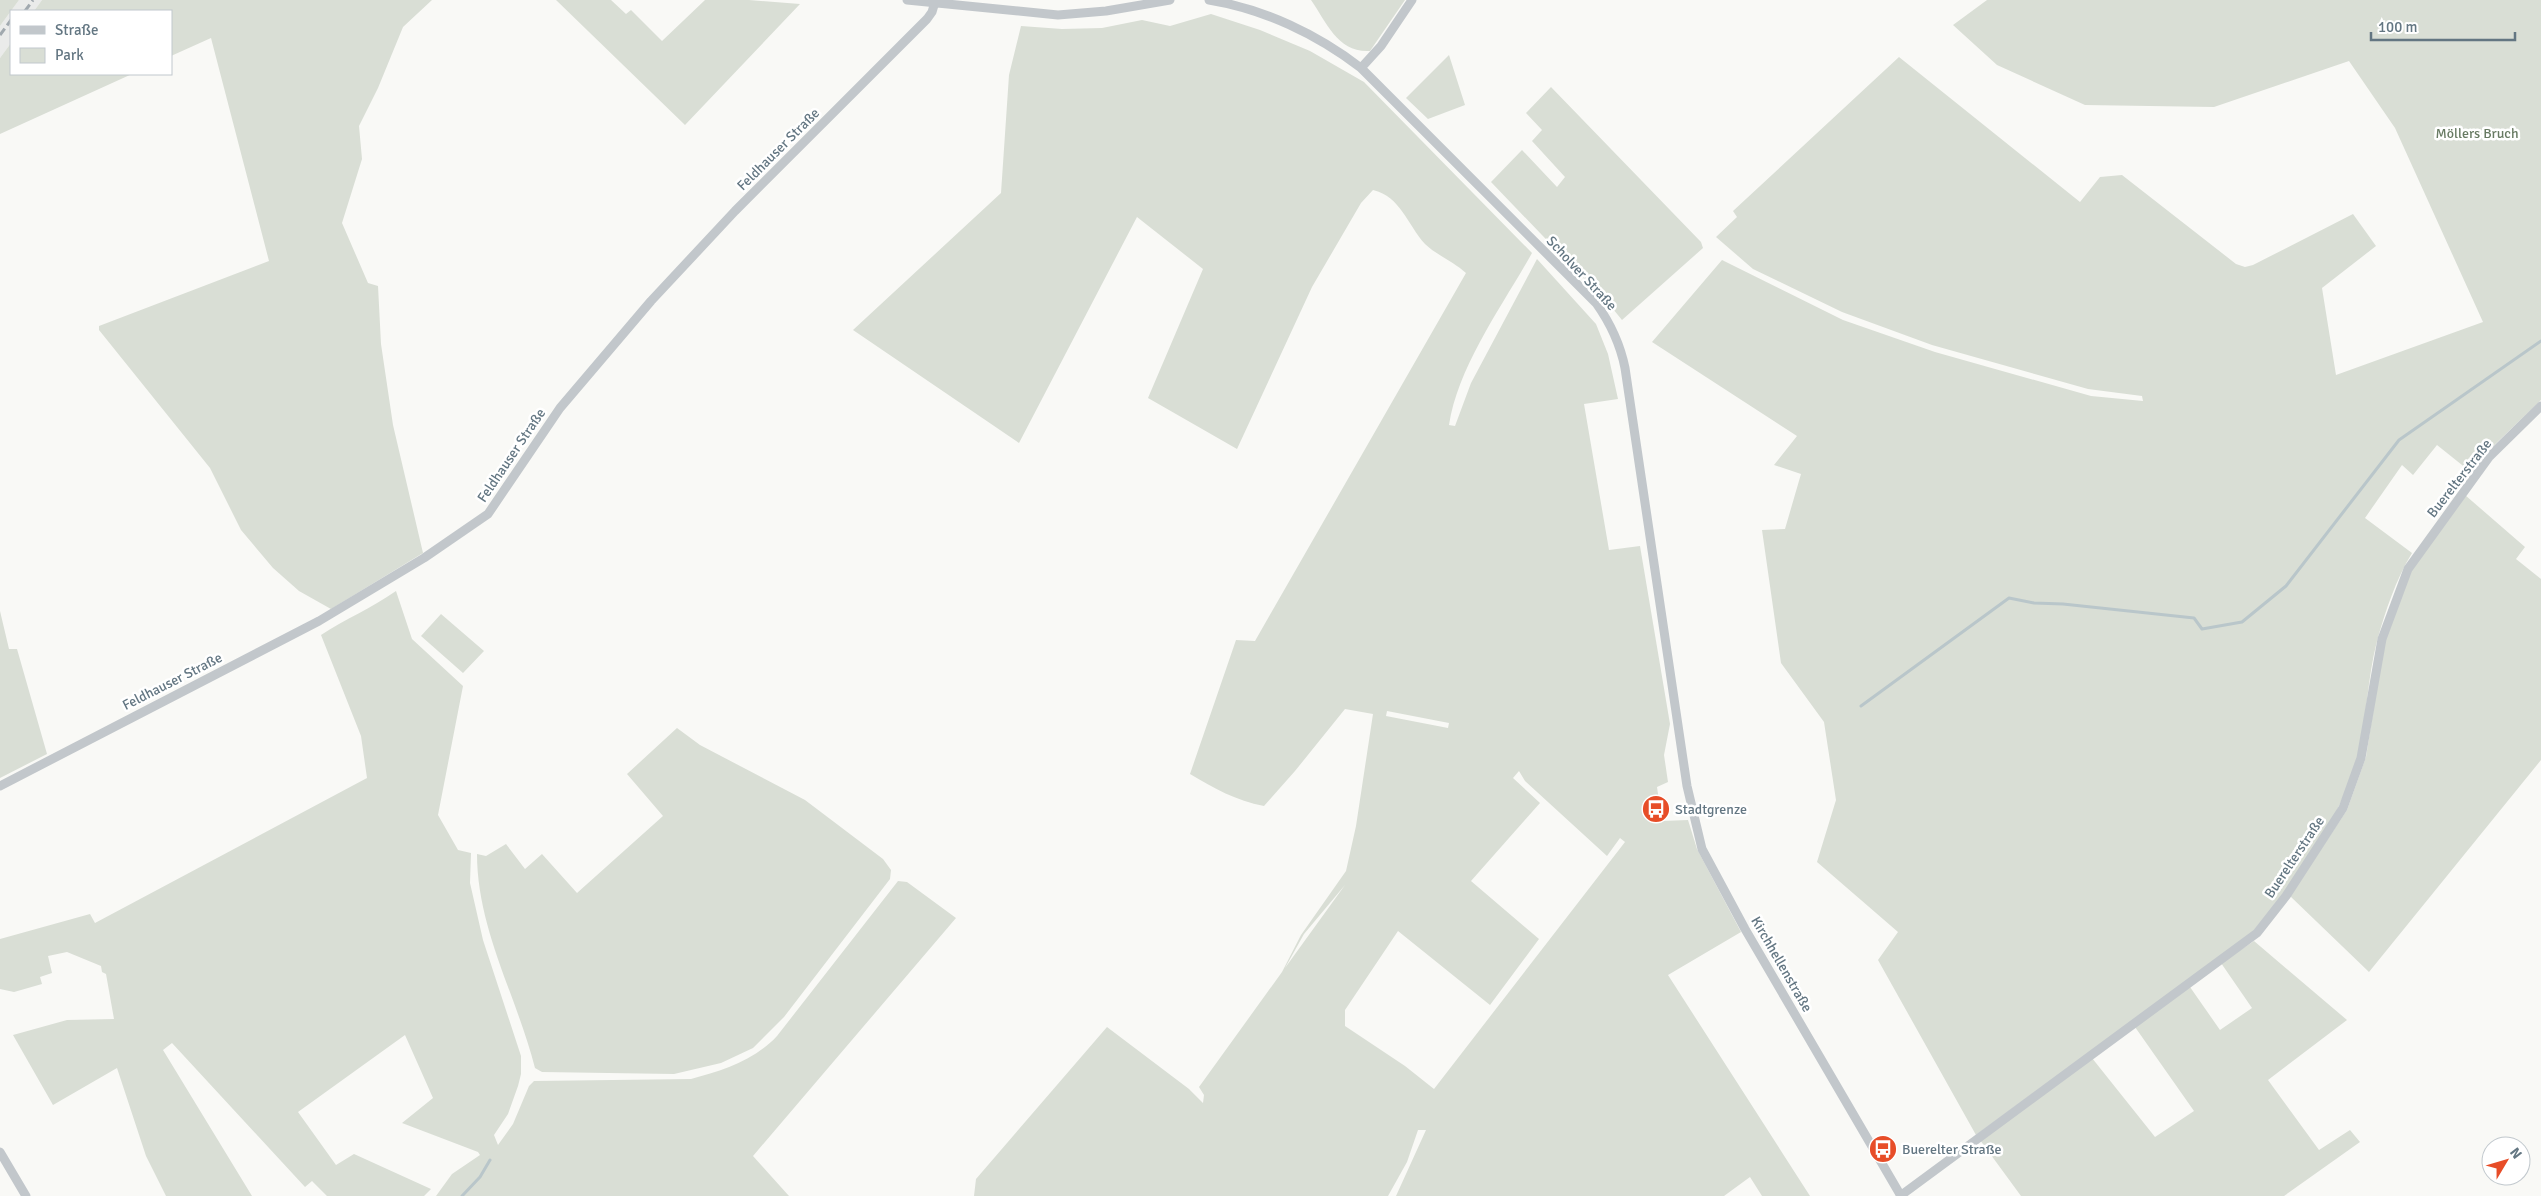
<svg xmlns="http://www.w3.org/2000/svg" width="2541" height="1196" viewBox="0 0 2541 1196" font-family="Signika,sans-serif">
	<rect width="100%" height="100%" fill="#f9f9f6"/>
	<!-- built -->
	<path fill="#eaebea" d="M 19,0 L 42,0 L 34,11 L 11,11 L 11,43 L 0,58 L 0,26 Z"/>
	<!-- green -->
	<path fill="#d9ded5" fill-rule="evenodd" d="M 0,0 L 19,0 L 0,26 Z
		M 42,0 L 432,0 L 403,27 L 378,88 L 359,126 L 362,159 L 342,223 L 368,283 L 378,286 L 381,344 L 393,425 L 423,553 L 331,609 L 299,591 L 273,568 L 241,530 L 210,468 L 99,330 L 99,326 L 269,261 L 211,38 L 171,56 L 171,11 L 34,11 Z
		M 556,0 L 611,0 L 626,14 L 631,10 L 662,41 L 705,0 L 749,0 L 800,4 L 685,125 Z
		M 1311,0 L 1405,0 L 1370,51 C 1338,53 1327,23 1311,0 Z
		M 1987,0 L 2541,0 L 2541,400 L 2485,454 L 2472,473 L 2437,445 L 2413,475 L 2402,465 L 2365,518 L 2412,553 C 2396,579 2385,612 2377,641 C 2367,679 2367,720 2357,758 C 2339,823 2295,882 2252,933 L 1976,1135 L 1878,960 L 1898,932 L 1817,862 L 1836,800 L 1824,722 L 1781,663 L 1762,530 L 1785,529 L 1801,474 L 1774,465 L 1797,436 L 1652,342 L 1722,260 L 1843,320 L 1935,352 L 2091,396 L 2143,401 L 2142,396 L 2088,389 L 1932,345 L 1842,312 L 1753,269 L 1716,237 L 1737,217 L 1733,211 L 1899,57 L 2080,202 L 2100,177 L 2122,175 L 2236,264 L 2245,267 L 2253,265 L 2353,214 L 2376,246 L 2322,288 L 2336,375 L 2483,322 L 2395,128 L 2349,61 L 2214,107 L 2085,105 L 1997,65 L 1953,25 Z
		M 1211,14 L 1260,30 L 1310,51 L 1364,82 L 1532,253 C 1503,305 1458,366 1449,425 L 1455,426 L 1471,383 L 1537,259 L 1596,324 L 1608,354 L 1618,399 L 1584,404 L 1609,550 L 1640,546 L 1670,724 L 1664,755 L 1668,782 L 1657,787 L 1662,821 L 1688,820 L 1697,849 L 1741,932 L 1668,975 L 1810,1196 L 1762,1196 L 1750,1177 L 1724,1196 L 1396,1196 L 1426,1130 L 1418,1130 L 1407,1162 L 1388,1196 L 974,1196 L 976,1179 L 1107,1027 L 1189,1089 L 1203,1103 L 1204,1095 L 1199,1087 L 1282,972 L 1301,935 L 1346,871 L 1356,826 L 1373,714 L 1345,709 L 1295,771 L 1264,806 C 1236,801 1214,788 1190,774 L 1236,640 L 1255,641 L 1466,273 C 1454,262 1435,254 1425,244 C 1407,224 1401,197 1373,190 L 1361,203 L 1312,287 L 1237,449 L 1148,398 L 1203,269 L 1137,217 L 1019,443 L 853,330 L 1001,193 L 1009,75 L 1021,26 L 1062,29 L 1102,28 L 1142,20 L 1170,26 ZM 1387,711 L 1449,723 L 1448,728 L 1386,716 ZM 1519,771 L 1525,781 L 1607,856 L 1620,838 L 1625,842 L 1434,1089 L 1405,1066 L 1345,1026 L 1345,1010 L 1398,931 L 1490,1005 L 1539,939 L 1471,881 L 1540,803 L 1513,778 ZM 1345,885 L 1285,968 L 1304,934 Z
		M 11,43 L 11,74 L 132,74 L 0,134 L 0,58 Z
		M 1449,55 L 1465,105 L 1428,119 L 1406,98 Z
		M 1551,87 L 1701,242 L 1703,248 L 1622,320 L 1613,309 L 1491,182 L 1522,150 L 1557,187 L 1565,177 L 1532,141 L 1542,130 L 1526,113 Z
		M 2465,495 L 2525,547 L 2516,559 L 2541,579 L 2541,760 L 2369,972 L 2290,896 L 2347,810 L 2366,757 L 2384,641 L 2410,572 Z
		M 396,591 L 412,639 L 463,686 L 438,815 L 458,850 L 471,853 L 470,883 L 483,940 L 521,1056 L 521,1074 L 518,1086 L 508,1114 L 494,1135 L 498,1145 L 513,1124 L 529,1086 L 534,1081 L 691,1079 C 722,1071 755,1060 777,1036 L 898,881 L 907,882 L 956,918 L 753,1156 L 789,1196 L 436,1196 L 452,1174 L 480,1155 L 478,1152 L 402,1123 L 433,1098 L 405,1035 L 298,1112 L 336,1165 L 354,1154 L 431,1189 L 424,1196 L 327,1196 L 312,1181 L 305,1187 L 172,1043 L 163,1050 L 252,1196 L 166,1196 L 146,1156 L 117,1068 L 53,1105 L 13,1035 L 67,1020 L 114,1019 L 106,974 L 102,972 L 101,966 L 67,952 L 48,956 L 52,973 L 40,977 L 42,984 L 14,992 L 0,989 L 0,939 L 90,914 L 95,923 L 367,778 L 361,736 L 321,635 C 345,619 372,608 396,591 Z
		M 0,611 L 9,649 L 17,649 L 47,754 L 0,778 Z
		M 441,614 L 484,651 L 463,673 L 421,636 Z
		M 677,728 L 700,745 L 805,800 L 883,859 L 891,870 L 890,879 L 784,1017 L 753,1048 L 721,1063 L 674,1074 L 542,1072 L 535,1068 C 517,997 477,929 477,854 L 486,856 L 506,844 L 525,869 L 542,854 L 577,893 L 663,816 L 627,774 Z
		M 2254,941 L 2347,1020 L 2268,1080 L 2319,1150 L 2350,1130 L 2360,1142 L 2284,1196 L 2021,1196 L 1980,1140 L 2092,1058 L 2155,1137 L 2194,1111 L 2135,1027 L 2190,987 L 2220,1030 L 2252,1008 L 2221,963 Z"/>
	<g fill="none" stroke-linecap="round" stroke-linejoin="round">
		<!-- stream -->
		<path stroke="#b9c6ca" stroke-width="3" d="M 1861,706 L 2009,598 L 2034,603 L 2063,604 L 2194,618 L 2202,629 L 2242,622 L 2286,586 L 2399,440 L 2541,341
			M 462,1196 L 480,1177 L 490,1160"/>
		<!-- minor -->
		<path stroke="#c2c7cb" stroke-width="9" d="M 907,0 L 1058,15 L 1106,11 L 1170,0
			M 1209,0 C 1264,9 1317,34 1361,68 L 1596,303 C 1611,324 1620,343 1625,368 L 1687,786 L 1702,849 L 1745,929 L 1901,1196
			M 1361,68 L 1381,46 L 1412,0
			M 0,786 L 319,621 L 424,558 L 488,514 L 560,408 L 651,301 L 735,211 L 927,19 L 932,12 L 935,2
			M 0,1152 L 26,1196
			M 1900,1196 L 2257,933 L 2286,896 L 2343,808 L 2361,758 L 2382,639 L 2408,569 L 2489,457 L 2541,406"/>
		<!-- rail -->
		<path stroke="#a1a9af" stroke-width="3" stroke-dasharray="8 4" stroke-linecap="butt" d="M 25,11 L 33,0
			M 0,35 L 11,20"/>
	</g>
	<!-- icons -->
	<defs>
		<symbol id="bus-disc" viewBox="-11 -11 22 22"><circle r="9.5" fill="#e74d28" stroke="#fff"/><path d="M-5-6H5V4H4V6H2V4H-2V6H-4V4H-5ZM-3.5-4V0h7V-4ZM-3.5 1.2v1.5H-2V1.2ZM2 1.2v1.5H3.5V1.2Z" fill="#fff"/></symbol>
	</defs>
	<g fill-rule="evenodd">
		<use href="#bus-disc" x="1640" y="793" width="32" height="32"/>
		<use href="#bus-disc" x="1867" y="1133" width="32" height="32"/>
	</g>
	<g text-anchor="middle" stroke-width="5" stroke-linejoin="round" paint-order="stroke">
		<!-- park labels -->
		<g font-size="14" fill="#677a62" stroke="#fff">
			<text x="2477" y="138">Möllers Bruch</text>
		</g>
		<!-- street labels -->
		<g font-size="14" fill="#637682" stroke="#fff">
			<text transform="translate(778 149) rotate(-45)" y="5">Feldhauser Straße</text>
			<text transform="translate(1582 273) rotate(47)" y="5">Scholver Straße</text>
			<text transform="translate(511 455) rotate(-56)" y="5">Feldhauser Straße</text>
			<text transform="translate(2459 478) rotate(-52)" y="5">Buerelterstraße</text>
			<text transform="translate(172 681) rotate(-27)" y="5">Feldhauser Straße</text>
			<text transform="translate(2294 857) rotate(-56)" y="5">Buerelterstraße</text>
			<text transform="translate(1782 964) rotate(60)" y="5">Kirchhellenstraße</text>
		</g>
		<!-- poi labels -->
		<g font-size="14" fill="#637682" stroke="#fff" text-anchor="start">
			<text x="1675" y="814">Stadtgrenze</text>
			<text x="1902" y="1154">Buerelter Straße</text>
		</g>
	</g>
	<!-- legend -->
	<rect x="10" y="10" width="162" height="65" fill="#ffffff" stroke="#c1c8cd"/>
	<rect x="20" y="26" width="25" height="8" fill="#c2c7cb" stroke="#c1c8cd"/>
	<text x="55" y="35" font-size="15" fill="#637682">Straße</text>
	<rect x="20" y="48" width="25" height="15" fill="#d9ded5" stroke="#c1c8cd"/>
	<text x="55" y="60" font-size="15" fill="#637682">Park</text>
	<!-- north arrow -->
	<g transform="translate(2506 1161) rotate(52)"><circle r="24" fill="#ffffff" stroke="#c1c8cd"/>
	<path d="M0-4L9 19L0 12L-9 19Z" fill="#e74d28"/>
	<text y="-8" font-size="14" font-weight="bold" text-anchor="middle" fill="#637682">N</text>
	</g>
	<!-- scale -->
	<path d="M2371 32v8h144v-8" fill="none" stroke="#637682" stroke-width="2.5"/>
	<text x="2378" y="32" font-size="15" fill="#637682" stroke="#ffffff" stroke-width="4" paint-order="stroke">100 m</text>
</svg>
